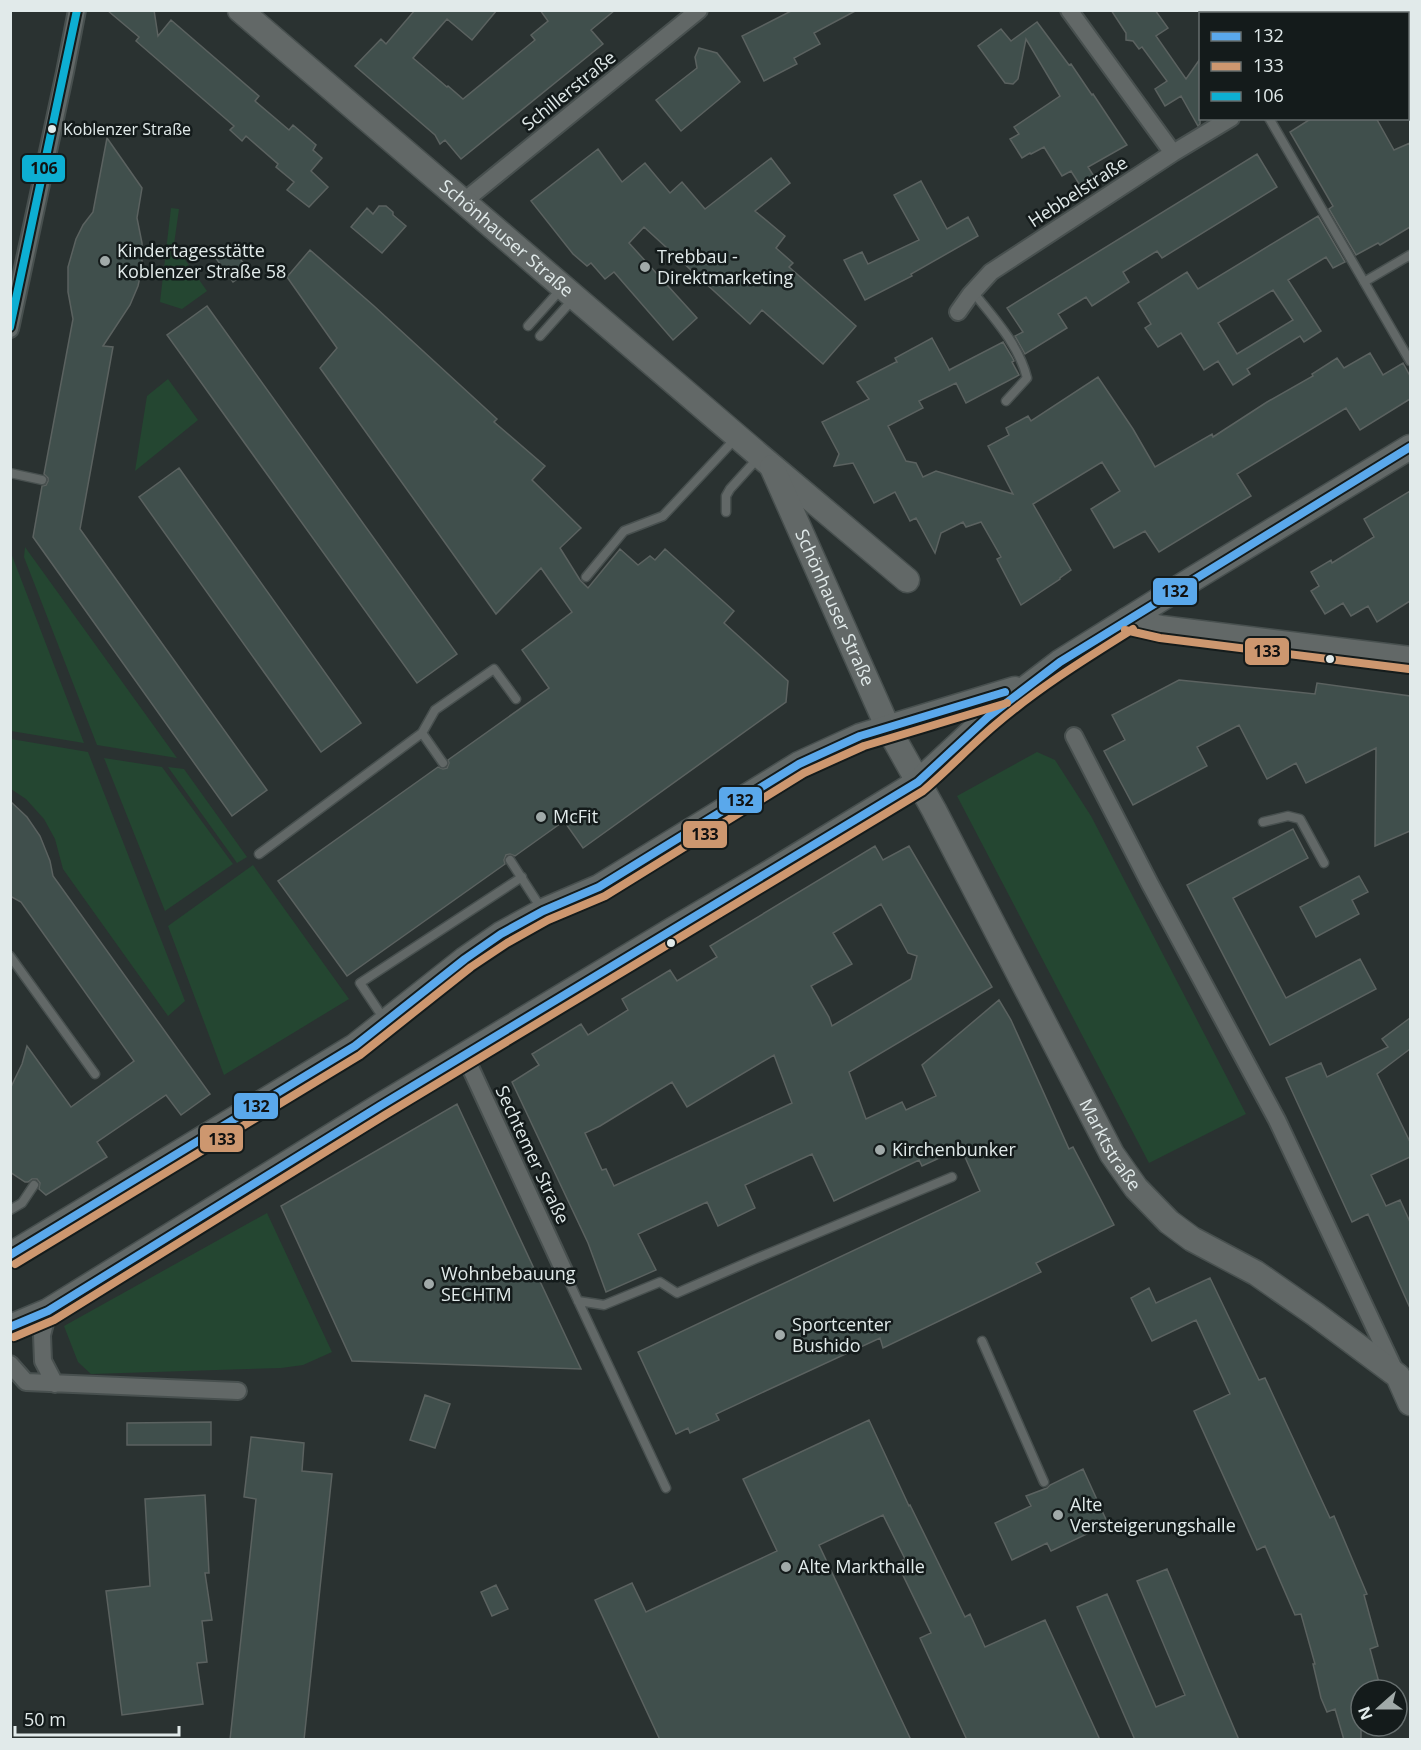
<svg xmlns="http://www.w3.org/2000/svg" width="1421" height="1750" viewBox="0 0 1421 1750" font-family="'Open Sans',sans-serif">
	<rect width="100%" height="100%" fill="#2a3231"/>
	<!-- green -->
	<path fill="#244631" d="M 171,208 L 179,209 L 174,244 L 207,291 L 182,309 L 160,302 Z
		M 168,379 L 198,420 L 135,471 L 147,396 Z
		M 25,547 L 177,758 L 97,745 L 24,557 Z
		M 11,553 L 84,743 L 11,731 Z
		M 11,739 L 88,752 L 185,1001 L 168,1016 L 63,869 L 55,839 L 44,819 L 26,799 L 11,789 Z
		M 1037,752 L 1055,760 L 1091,816 L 1246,1114 L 1149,1163 L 957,796 Z
		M 104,758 L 162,767 L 233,864 L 165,911 Z
		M 168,767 L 184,769 L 247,857 L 237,863 Z
		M 253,865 L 349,999 L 224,1075 L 168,926 Z
		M 267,1213 L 332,1352 L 303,1365 L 281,1368 L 91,1374 L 78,1362 L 64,1326 Z"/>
	<!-- building -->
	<path fill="#404f4c" stroke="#5b6260" stroke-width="1.5" fill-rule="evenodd" d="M 107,10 L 154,10 L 158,36 L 171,20 L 259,96 L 255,101 L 289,130 L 293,125 L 316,145 L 313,150 L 322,158 L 311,171 L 328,187 L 309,207 L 287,190 L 294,182 L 276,167 L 278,164 L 246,136 L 242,141 L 230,130 L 234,126 L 136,41 L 139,37 Z
		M 415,10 L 497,10 L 472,40 L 447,19 L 413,58 L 447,87 L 448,86 L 463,99 L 535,40 L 531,35 L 548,21 L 540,10 L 615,10 L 591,30 L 603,44 L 461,159 L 445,140 L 440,144 L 435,135 L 355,66 L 381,39 L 386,44 Z
		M 793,10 L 857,10 L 814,33 L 820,44 L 794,58 L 797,64 L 764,81 L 742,36 Z
		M 1111,10 L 1155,10 L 1168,28 L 1156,36 L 1186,79 L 1200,59 L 1200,124 L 1198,126 L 1181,96 L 1165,106 L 1155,89 L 1167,81 L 1142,47 L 1139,49 L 1133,41 L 1126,40 L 1126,33 Z
		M 1037,22 L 1069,65 L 1071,64 L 1092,95 L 1093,94 L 1127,145 L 1088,167 L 1097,181 L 1083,190 L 1071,171 L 1062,176 L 1044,147 L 1031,154 L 1030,153 L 1022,158 L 1010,139 L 1019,134 L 1014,127 L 1060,96 L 1026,39 L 1018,79 L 1013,84 L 1005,83 L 978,46 L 1001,29 L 1011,41 Z
		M 699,48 L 717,53 L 740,82 L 681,131 L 656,100 L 697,68 L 695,57 Z
		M 1312,118 L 1376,118 L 1394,150 L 1410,143 L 1410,227 L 1380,245 L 1378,243 L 1356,255 L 1329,209 L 1333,206 L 1290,132 Z
		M 107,138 L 142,188 L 137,218 L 142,243 L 142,268 L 138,286 L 130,305 L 103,346 L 113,347 L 80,529 L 267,790 L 232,816 L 33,537 L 42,486 L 46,485 L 48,481 L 48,478 L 44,474 L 73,319 L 68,292 L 68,267 L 76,239 L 83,225 L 93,212 Z
		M 598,149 L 622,182 L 645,163 L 670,193 L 682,182 L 705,209 L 771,158 L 790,183 L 755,211 L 785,236 L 776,248 L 793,263 L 789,267 L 856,326 L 823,364 L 762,310 L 750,324 L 644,227 L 629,243 L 697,318 L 673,340 L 614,272 L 605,279 L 591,263 L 587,266 L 573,254 L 531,201 Z
		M 1257,154 L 1277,187 L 1162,258 L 1157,251 L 1123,272 L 1129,282 L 1092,306 L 1086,297 L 1058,314 L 1067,328 L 1025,354 L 1015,336 L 1023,332 L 1007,308 Z
		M 921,181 L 947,229 L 968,217 L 978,236 L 911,274 L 912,276 L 865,300 L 844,260 L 862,252 L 868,264 L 919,240 L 894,195 Z
		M 379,206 L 386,206 L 393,212 L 393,215 L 406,226 L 382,253 L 351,227 L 367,208 L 373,214 Z
		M 1318,216 L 1345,262 L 1333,268 L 1326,257 L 1288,280 L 1321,331 L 1304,342 L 1300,336 L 1247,369 L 1250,374 L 1233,385 L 1218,361 L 1204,370 L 1181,333 L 1158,347 L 1145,328 L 1151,324 L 1138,303 L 1187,272 L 1198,289 ZM 1273,290 L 1293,320 L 1237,354 L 1218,323 Z
		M 231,246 L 249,271 L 233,282 L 215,257 Z
		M 310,250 L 374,306 L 497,419 L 494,422 L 545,466 L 532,480 L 581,528 L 560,548 L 580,580 L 588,588 L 620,549 L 638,565 L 650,556 L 655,560 L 665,549 L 734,611 L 724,623 L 788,681 L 786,702 L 583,848 L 564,821 L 515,856 L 510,854 L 506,855 L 504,860 L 505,864 L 347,976 L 278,881 L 438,767 L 443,769 L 447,768 L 449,763 L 448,760 L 549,688 L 522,650 L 572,612 L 541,568 L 496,614 L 320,368 L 337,348 L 287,277 Z
		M 207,306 L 457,654 L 417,683 L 167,335 Z
		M 932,338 L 950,371 L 949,370 L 1003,342 L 1012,357 L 1014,361 L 1012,362 L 1019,375 L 966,403 L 956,383 L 919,401 L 923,408 L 888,426 L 906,461 L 916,463 L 923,477 L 936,471 L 1013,494 L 988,446 L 1009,435 L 1006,428 L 1028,416 L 1031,421 L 1098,377 L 1133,429 L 1155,467 L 1212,434 L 1213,437 L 1267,402 L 1313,376 L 1312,374 L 1337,358 L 1344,368 L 1370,353 L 1383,375 L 1403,363 L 1410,376 L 1410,399 L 1360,430 L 1346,408 L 1237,474 L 1251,496 L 1159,552 L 1145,531 L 1114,548 L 1091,509 L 1120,491 L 1102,462 L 1033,504 L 1071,570 L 1060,578 L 1060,579 L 1021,605 L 997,559 L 1001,557 L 981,522 L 966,527 L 963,522 L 941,533 L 935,553 L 916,518 L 910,521 L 895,492 L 874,503 L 853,463 L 834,466 L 839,454 L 822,422 L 869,399 L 857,382 L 896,362 L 897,362 L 895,358 Z
		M 179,468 L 361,723 L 321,752 L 139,497 Z
		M 1410,491 L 1410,601 L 1377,622 L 1368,606 L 1351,616 L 1343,603 L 1325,614 L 1311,591 L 1319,586 L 1311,572 L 1331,560 L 1332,563 L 1374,537 L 1364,519 Z
		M 1179,680 L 1315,694 L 1317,683 L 1410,696 L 1410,831 L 1375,846 L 1376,748 L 1306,783 L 1296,763 L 1267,779 L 1239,725 L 1197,747 L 1207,766 L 1133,805 L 1104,751 L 1125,740 L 1112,715 Z
		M 10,801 L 27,817 L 40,836 L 50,861 L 53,876 L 210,1094 L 181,1115 L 166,1095 L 97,1142 L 107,1157 L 46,1195 L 39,1189 L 40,1183 L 37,1179 L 32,1179 L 28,1182 L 25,1182 L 10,1172 L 10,1089 L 22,1064 L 27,1046 L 71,1107 L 134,1061 L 21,902 L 10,896 Z
		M 1293,829 L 1308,858 L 1233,898 L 1286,998 L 1360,959 L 1376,989 L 1270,1045 L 1187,885 Z
		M 875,846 L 883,860 L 909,846 L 992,987 L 849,1072 L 866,1119 L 902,1102 L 906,1110 L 936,1096 L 922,1065 L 999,1000 L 1011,1020 L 1069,1149 L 1073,1147 L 1114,1225 L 1036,1263 L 1041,1272 L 883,1348 L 880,1338 L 716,1414 L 719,1420 L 690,1433 L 688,1428 L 676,1434 L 638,1352 L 980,1191 L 961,1148 L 922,1166 L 919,1160 L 834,1201 L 812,1154 L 745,1185 L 755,1208 L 718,1226 L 707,1202 L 638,1234 L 656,1270 L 606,1292 L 588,1243 L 512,1082 L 539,1065 L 532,1054 L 581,1024 L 588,1035 L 628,1010 L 622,999 L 670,970 L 677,981 L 717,957 L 710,946 ZM 881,904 L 908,953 L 917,956 L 911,979 L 832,1026 L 829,1017 L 811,986 L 852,964 L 833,933 ZM 774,1055 L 792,1103 L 614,1186 L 606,1169 L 602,1170 L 585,1133 L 600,1126 L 672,1082 L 687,1107 Z
		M 1359,876 L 1368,892 L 1352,900 L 1359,914 L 1316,937 L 1300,907 Z
		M 1410,1018 L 1410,1049 L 1377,1074 L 1410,1142 L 1410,1157 L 1371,1175 L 1386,1206 L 1400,1200 L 1410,1222 L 1410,1308 L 1368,1214 L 1352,1222 L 1286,1078 L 1321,1063 L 1327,1077 L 1388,1047 L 1382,1039 Z
		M 457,1104 L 581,1369 L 352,1361 L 281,1206 Z
		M 1210,1278 L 1259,1380 L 1265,1378 L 1330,1518 L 1334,1516 L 1367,1594 L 1364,1595 L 1378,1646 L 1370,1649 L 1381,1690 L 1361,1690 L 1361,1740 L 1344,1740 L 1335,1709 L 1327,1712 L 1321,1698 L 1313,1664 L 1315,1664 L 1301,1614 L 1295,1615 L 1265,1546 L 1257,1550 L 1194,1411 L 1230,1394 L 1196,1320 L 1152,1341 L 1131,1298 L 1149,1288 L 1156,1303 Z
		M 425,1395 L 450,1404 L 435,1448 L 410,1440 Z
		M 869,1420 L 909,1506 L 910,1505 L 965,1617 L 970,1614 L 985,1647 L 1045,1620 L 1100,1740 L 967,1740 L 920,1638 L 931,1633 L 897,1563 L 905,1559 L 883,1515 L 819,1545 L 911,1740 L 660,1740 L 595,1600 L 632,1583 L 646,1612 L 777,1551 L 743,1479 Z
		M 211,1422 L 211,1445 L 127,1445 L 127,1423 Z
		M 251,1437 L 304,1443 L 302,1471 L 332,1474 L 304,1740 L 230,1740 L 256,1499 L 244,1497 Z
		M 1083,1469 L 1108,1524 L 1051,1551 L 1047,1543 L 1012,1560 L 995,1523 L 1031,1506 L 1026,1496 L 1047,1488 L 1050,1485 Z
		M 205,1495 L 209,1573 L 205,1573 L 212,1620 L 202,1621 L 207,1662 L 197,1663 L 203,1704 L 122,1715 L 106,1591 L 150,1586 L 145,1499 Z
		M 1167,1569 L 1211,1674 L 1239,1740 L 1135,1740 L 1077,1607 L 1107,1594 L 1156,1707 L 1185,1695 L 1137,1581 Z
		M 496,1585 L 508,1609 L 492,1616 L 481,1592 Z"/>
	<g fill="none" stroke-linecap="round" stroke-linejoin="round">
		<defs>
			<path id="lane" d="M 1269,118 L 1410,361
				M 1364,282 L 1410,255 L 1410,257
				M 973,292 C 994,318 1019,345 1027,378 L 1006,401
				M 528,326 L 562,288
				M 540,336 L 574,298
				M 10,473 L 42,480
				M 726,512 L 726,496 L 730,489 L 758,458
				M 586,577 L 624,531 L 663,516 L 735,439
				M 422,733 L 435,710 L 494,669 L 516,699
				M 1263,822 L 1288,816 L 1300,819 L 1324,863
				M 259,854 L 422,733 L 443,763
				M 510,860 L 541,908
				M 10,956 L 95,1074
				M 384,1019 L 360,983 L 522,877
				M 10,1210 L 22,1203 L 34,1185
				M 564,1271 L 666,1488
				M 578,1301 L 604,1305 L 660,1282 L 677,1293 L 755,1259 L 952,1177
				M 982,1341 L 1044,1482"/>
			<path id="street" d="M 1069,10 L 1173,153
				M 1403,14 L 1407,10
				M 463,202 L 699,10
				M 958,312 L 970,295 L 991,272 L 1173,153 L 1231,118
				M 10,329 L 65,72 L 77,10
				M 1074,736 L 1150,884 L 1277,1120 L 1396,1373
				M 463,1056 L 471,1069 L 564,1271
				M 48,1311 L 42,1335 L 43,1361 L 55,1384
				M 10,1364 L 26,1382 L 238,1391"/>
			<g id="secondary">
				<path id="s1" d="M 240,10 L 760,456 L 907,580"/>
				<path id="s2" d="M 772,467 L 888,728 L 934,810 L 1112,1154 L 1136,1188 L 1169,1222 L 1192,1239 L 1256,1273 L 1315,1314 L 1398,1376 L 1410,1403"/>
				<path d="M 1127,620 L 1161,628 L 1410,659"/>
				<path d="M 10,1255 L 355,1046 L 465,959 L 501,934 L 543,911 L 599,887 L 799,764 L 860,736 L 1015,689"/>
				<path d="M 10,1327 L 48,1311 L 380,1106 L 672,930 L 774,870 L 918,782 L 988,717 L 1060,662 L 1188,582 L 1410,447"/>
			</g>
		</defs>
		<!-- lane casing -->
		<use href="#lane" stroke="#48504f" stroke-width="11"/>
		<!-- street casing -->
		<use href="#street" stroke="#48504f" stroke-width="20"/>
		<!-- secondary casing -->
		<use href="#secondary" stroke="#48504f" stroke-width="27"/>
		<!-- lane -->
		<use href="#lane" stroke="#626867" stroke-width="8"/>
		<!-- street -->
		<use href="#street" stroke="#626867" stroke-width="16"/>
		<!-- secondary -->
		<use href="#secondary" stroke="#626867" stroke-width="24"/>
		<defs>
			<path id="bus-1" d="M 10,1255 L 355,1046 L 465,959 L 501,934 L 543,911 L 599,887 L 799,764 L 860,736 L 1005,692
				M 10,1327 L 48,1311 L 380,1106 L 918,782 L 988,717 L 1060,662 L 1410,447"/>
			<path id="bus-2" d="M 1125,630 L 1160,638 L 1409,669
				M 15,1264 L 360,1055 L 471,967 L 507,943 L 548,920 L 605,896 L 804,773 L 864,746 L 1007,703
				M 14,1337 L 54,1320 L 385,1115 L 923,791 C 948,770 970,746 995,725 C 1038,688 1085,659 1133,629"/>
			<path id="bus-3" d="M 10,327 L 77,10"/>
		</defs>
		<!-- bus-1 casing -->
		<use href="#bus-1" stroke="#141b1b" stroke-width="12"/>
		<!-- bus-2 casing -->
		<use href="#bus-2" stroke="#141b1b" stroke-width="12"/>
		<!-- bus-3 casing -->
		<use href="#bus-3" stroke="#141b1b" stroke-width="12"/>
		<!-- bus-1 -->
		<use href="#bus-1" stroke="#5aa8eb" stroke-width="8"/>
		<!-- bus-2 -->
		<use href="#bus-2" stroke="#cd976f" stroke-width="8"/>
		<!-- bus-3 -->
		<use href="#bus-3" stroke="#0dafd3" stroke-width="8"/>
	</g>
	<!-- markers -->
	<g fill="#e1eaea" stroke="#141b1b" stroke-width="2">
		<circle cx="52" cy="129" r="5"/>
		<circle cx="1330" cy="659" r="5"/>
		<circle cx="671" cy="943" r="5"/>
	</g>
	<g fill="#a1aaa9" stroke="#141b1b" stroke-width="2">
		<circle cx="105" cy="261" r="6"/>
		<circle cx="645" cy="267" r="6"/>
		<circle cx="541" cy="817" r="6"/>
		<circle cx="880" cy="1150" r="6"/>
		<circle cx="429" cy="1284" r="6"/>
		<circle cx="780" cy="1335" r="6"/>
		<circle cx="1058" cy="1515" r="6"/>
		<circle cx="786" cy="1567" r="6"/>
	</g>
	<g text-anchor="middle" stroke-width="5" stroke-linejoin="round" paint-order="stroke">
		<!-- bus labels -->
		<g font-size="16" fill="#e1eaea" stroke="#141b1b" text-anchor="start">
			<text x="63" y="135">Koblenzer Straße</text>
		</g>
		<!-- street labels -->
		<g font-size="18" fill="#e1eaea" stroke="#141b1b">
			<text transform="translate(569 91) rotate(-39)" y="6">Schillerstraße</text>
			<text transform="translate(1078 192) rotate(-33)" y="6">Hebbelstraße</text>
			<text dy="6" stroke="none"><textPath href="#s1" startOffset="351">Schönhauser Straße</textPath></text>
			<text dy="6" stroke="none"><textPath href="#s2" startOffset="154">Schönhauser Straße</textPath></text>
			<text dy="6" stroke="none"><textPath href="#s2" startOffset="758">Marktstraße</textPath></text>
			<text transform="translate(532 1155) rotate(65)" y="6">Sechtemer Straße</text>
		</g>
		<!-- poi labels -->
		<g font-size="18" fill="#e1eaea" stroke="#141b1b" text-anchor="start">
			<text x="117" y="257">Kindertagesstätte<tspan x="117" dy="21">Koblenzer Straße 58</tspan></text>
			<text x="657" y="263">Trebbau -<tspan x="657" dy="21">Direktmarketing</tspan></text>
			<text x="553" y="823">McFit</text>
			<text x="892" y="1156">Kirchenbunker</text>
			<text x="441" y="1280">Wohnbebauung<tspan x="441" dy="21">SECHTM</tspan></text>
			<text x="792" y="1331">Sportcenter<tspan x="792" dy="21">Bushido</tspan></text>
			<text x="1070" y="1511">Alte<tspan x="1070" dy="21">Versteigerungshalle</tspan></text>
			<text x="798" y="1573">Alte Markthalle</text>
		</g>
	</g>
	<g stroke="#141b1b" stroke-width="2">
		<rect x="21" y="154" width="45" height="29" rx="6" fill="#0dafd3"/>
		<rect x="1152" y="577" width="46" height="29" rx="6" fill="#5aa8eb"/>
		<rect x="1244" y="637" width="46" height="29" rx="6" fill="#cd976f"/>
		<rect x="718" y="786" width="45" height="28" rx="6" fill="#5aa8eb"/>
		<rect x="682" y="820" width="46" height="29" rx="6" fill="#cd976f"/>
		<rect x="233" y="1092" width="46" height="28" rx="6" fill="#5aa8eb"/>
		<rect x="199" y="1124" width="45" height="29" rx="6" fill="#cd976f"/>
	</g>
	<g font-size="16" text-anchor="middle" font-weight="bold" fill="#111">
		<text x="44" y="174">106</text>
		<text x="1175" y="597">132</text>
		<text x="1267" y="657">133</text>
		<text x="740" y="806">132</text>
		<text x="705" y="840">133</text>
		<text x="256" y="1112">132</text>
		<text x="222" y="1145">133</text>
	</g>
	<!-- border -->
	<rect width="1421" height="1750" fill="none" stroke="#e1eaea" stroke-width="24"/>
	<!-- legend -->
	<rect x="1199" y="12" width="210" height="108" fill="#141b1b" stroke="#666e6e" stroke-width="1.5"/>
	<rect x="1211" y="32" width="30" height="9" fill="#5aa8eb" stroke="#666e6e" stroke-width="1.5"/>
	<text x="1253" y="42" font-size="18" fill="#e1eaea">132</text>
	<rect x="1211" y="62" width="30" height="9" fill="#cd976f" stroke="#666e6e" stroke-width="1.5"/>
	<text x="1253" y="72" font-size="18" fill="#e1eaea">133</text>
	<rect x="1211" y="92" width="30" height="9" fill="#0dafd3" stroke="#666e6e" stroke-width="1.5"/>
	<text x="1253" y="102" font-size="18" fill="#e1eaea">106</text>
	<!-- north arrow -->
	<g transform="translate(1379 1708) rotate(249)"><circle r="28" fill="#141b1b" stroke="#666e6e" stroke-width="1.5"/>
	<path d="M0-4.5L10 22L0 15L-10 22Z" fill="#a1aaa9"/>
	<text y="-9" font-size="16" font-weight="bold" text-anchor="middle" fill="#e1eaea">N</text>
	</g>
	<!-- scale -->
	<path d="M15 1726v9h164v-9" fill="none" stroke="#e1eaea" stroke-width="3"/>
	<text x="24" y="1726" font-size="18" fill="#e1eaea" stroke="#141b1b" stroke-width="4.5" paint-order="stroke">50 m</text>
</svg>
